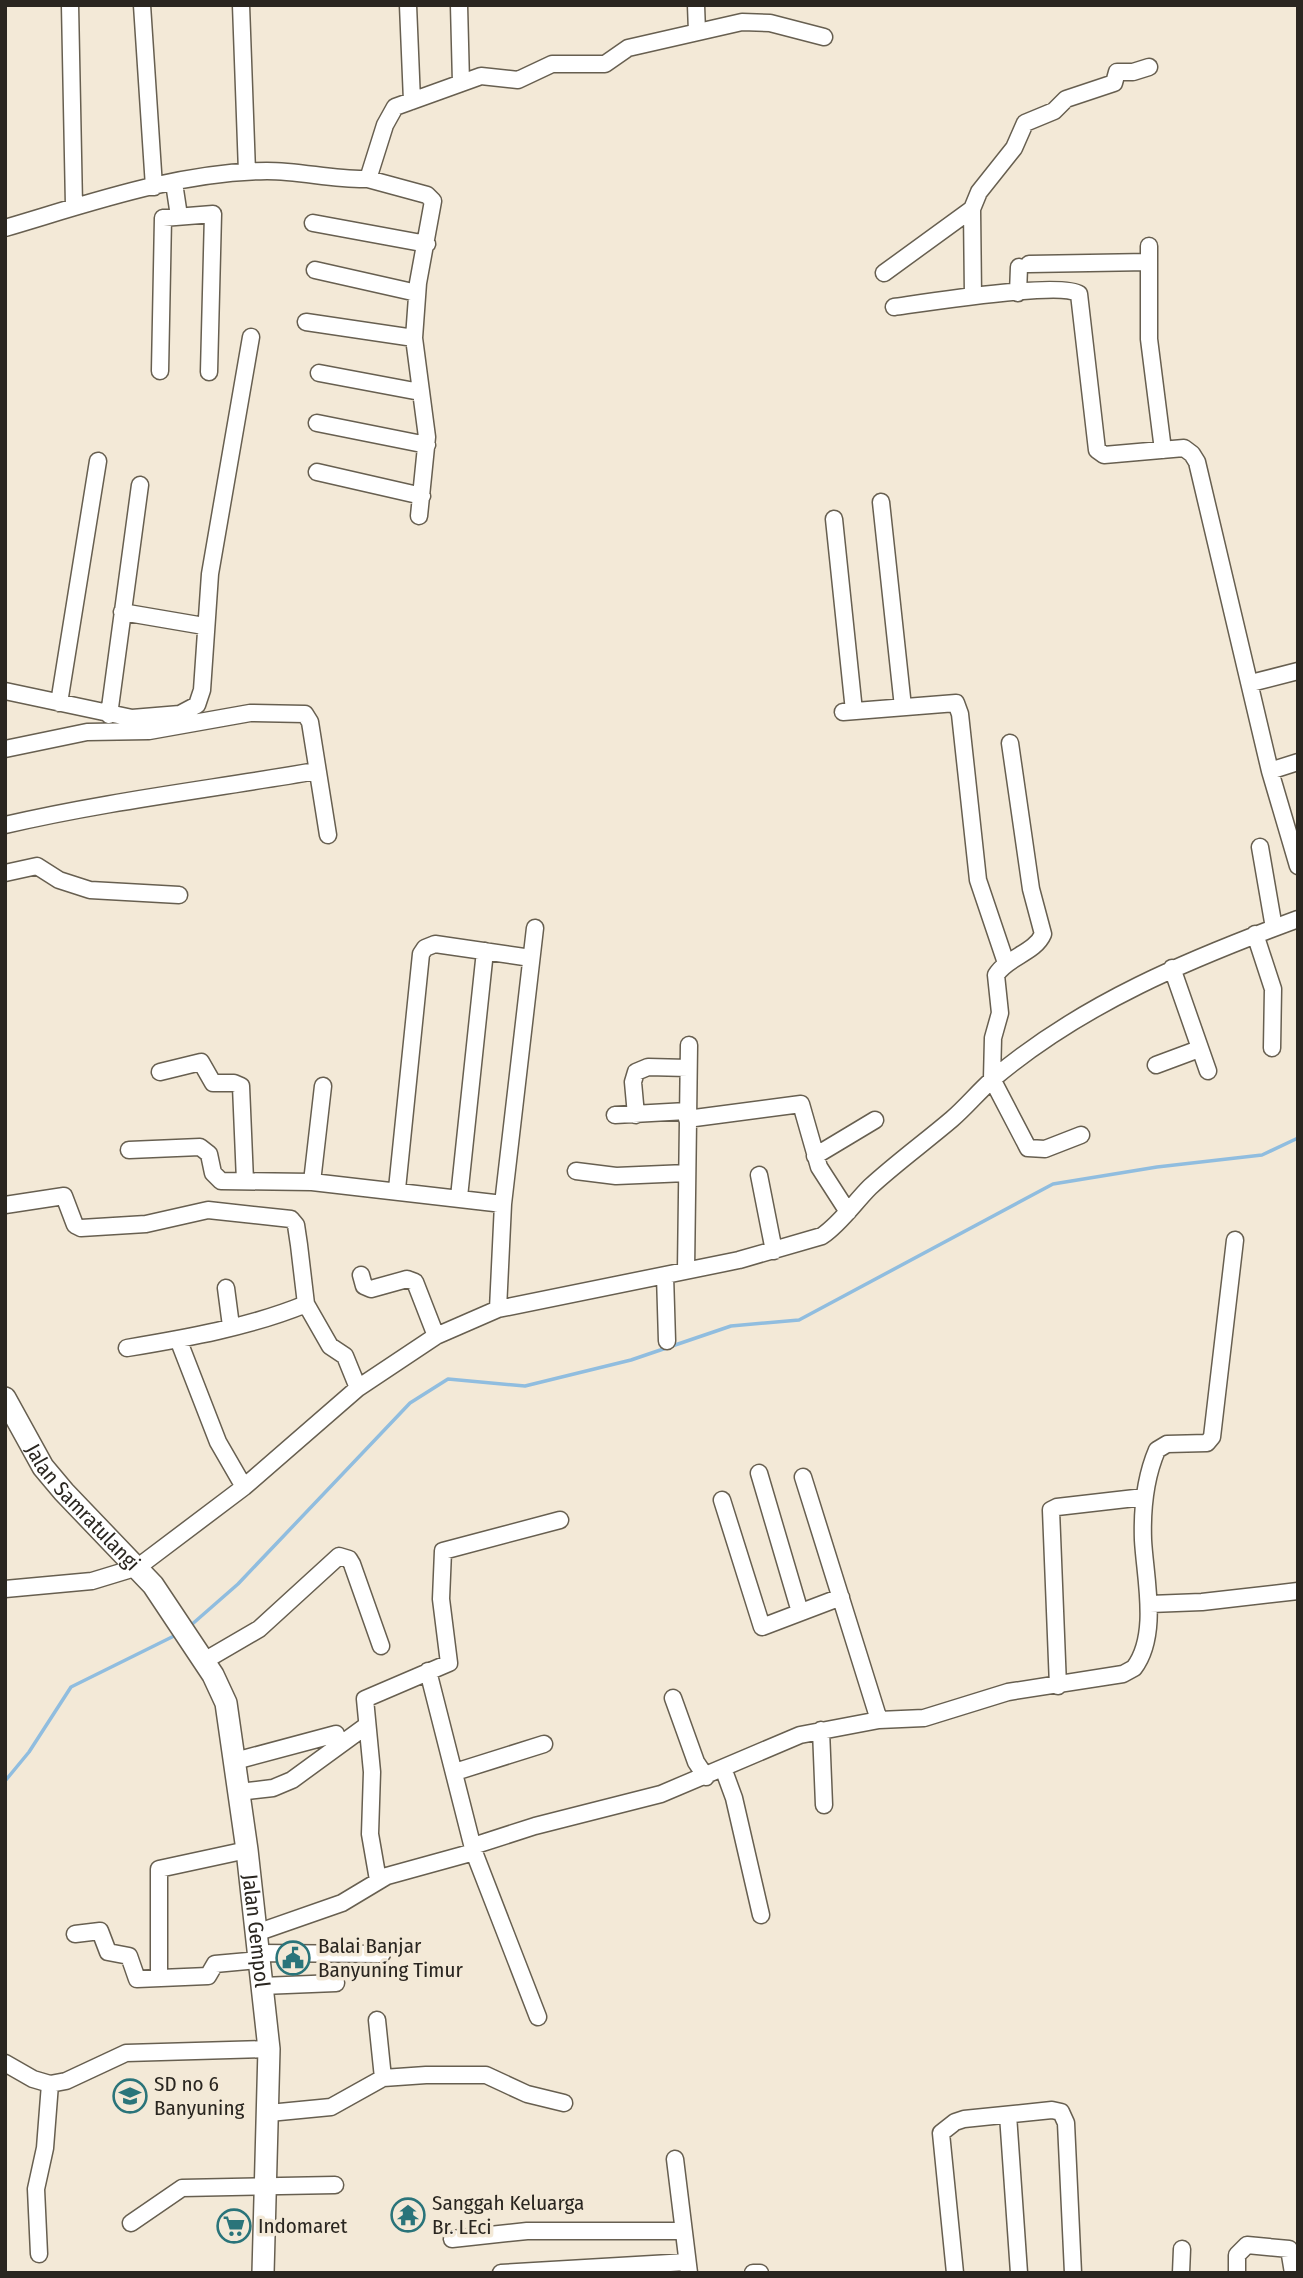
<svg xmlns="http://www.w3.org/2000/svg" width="1303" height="2278" viewBox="0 0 1303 2278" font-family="'Fira Sans Condensed',sans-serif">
	<rect width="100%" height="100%" fill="#f3e9d7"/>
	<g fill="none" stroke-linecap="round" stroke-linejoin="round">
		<!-- stream -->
		<path stroke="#90bddf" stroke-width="3.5" d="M 190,1626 L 238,1584 L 410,1403 L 448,1379 L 525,1386 L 631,1360 L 731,1326 L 799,1320 L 1053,1184 L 1157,1167 L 1262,1155 L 1298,1138
			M 5,1781 L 29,1752 L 71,1687 L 178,1634"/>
		<defs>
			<path id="minor" d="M 70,5 L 74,206
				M 142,5 L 154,187
				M 241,5 L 247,172
				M 408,5 L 412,101
				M 459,5 L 461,83
				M 696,5 L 697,32
				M 368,179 L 427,195 L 433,201 L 418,283 L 414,338 L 427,437 L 419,516
				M 174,183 L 179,216
				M 313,223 L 427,244
				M 5,228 C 90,203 177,172 267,171 C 301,171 334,180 368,179 L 385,125 L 395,107 L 481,76 L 518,80 L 552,64 L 605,64 L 628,48 L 742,22 L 770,23 L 824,37
				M 1149,246 L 1149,339 L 1163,450
				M 1029,264 L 1149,262
				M 315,270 L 417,293
				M 884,273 L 972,209
				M 1018,293 L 1019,267
				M 973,296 L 972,209 L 979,192 L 1014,148 L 1025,123 L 1054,111 L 1066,99 L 1114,83 L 1117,72 L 1133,72 L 1149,67
				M 894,307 C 923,303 1061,281 1079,294 L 1097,450 L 1104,455 L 1184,448 L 1192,454 L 1197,462 L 1270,771 L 1298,866
				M 306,322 L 414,338
				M 160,371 L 163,218 L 213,214 L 209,372
				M 319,373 L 420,392
				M 317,423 L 427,445
				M 317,472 L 422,496
				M 881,502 L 903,707
				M 834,519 L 854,711
				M 122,612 L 204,626
				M 1251,683 L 1298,671
				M 5,691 L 132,718 L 180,714 L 197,705 L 202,690 L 210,574 L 251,337
				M 59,703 L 98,461
				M 843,712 L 956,703 L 960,714 L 978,880 L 1006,963
				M 109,715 L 140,485
				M 1010,743 L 1031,889 L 1043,934 C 1035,953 1007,957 996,975 L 1000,1013 L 993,1038 L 992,1079 L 1028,1148 L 1045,1149 L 1081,1135
				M 5,749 L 87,732 L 149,731 L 250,713 L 305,714 L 310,722 L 328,835
				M 1270,771 L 1298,762
				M 5,825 C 108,801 212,789 316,771
				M 1260,847 L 1274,928
				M 5,873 L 37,866 L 59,880 L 90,890 L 179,895
				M 1255,934 L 1273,989 L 1272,1048
				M 1172,968 L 1208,1071
				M 1156,1065 L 1199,1049
				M 160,1072 L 201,1062 L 213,1083 L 234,1083 L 241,1086 L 245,1181
				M 615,1115 L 687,1111
				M 636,1115 L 633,1082 L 636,1072 L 648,1067 L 688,1068
				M 687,1119 L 801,1104 L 819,1167 L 848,1212
				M 129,1150 L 200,1147 L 209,1154 L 213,1173 L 221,1181 L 312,1182 L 503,1204
				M 815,1156 L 875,1120
				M 576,1171 L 616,1176 L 687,1173
				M 759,1175 L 774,1251
				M 312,1182 L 323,1086
				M 397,1189 L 421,954 L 425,948 L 435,944 L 531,958
				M 459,1197 L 485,951
				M 5,1205 L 64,1196 L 75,1225 L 81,1228 L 146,1224 L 208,1210 L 291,1219 L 296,1225 L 299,1245 L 306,1304 L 330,1346 L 345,1356 L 358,1388
				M 686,1270 L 689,1045
				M 361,1275 L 364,1286 L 371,1289 L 407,1279 L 415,1282 L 436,1336
				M 665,1275 L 667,1341
				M 226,1288 L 231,1326
				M 498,1309 L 503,1204 L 535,928
				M 178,1339 L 218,1442 L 244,1487
				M 127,1348 C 187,1338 250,1327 306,1304
				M 759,1473 L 800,1612
				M 803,1477 L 879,1720
				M 722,1500 L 762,1627 L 841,1597
				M 5,1589 L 92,1581 L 138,1567 L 244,1487 L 358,1388 L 436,1336 L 498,1309 L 739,1260 L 822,1236 C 841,1223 854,1203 870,1187 C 896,1163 925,1142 952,1119 C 967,1106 979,1091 994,1078 C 1083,1003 1190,959 1298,919
				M 1150,1604 L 1202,1602 L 1298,1591
				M 204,1661 L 259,1629 L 339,1556 L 349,1559 L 352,1564 L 381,1646
				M 428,1671 L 474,1852 L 538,2017
				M 1058,1686 L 1051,1510 L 1057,1507 L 1144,1497
				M 673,1698 L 696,1762 L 706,1777
				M 821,1730 L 824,1805
				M 235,1761 L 336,1734
				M 723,1768 L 734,1798 L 761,1915
				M 455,1772 L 544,1744
				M 239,1792 L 273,1788 L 292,1780 L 366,1726
				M 473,1846 L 535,1826 L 661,1794 L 800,1735 L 879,1720 L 924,1718 L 1008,1692 L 1123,1674 L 1134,1668 C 1159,1635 1145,1578 1143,1540 C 1142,1510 1145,1478 1157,1450 L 1167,1444 L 1207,1443 L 1212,1437 L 1235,1240
				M 378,1880 L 370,1834 L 372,1772 L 365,1699 L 449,1663 L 441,1599 L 443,1551 L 560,1520
				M 256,1933 L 342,1903 L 387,1876 L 474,1852
				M 75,1934 L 100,1931 L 108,1952 L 129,1956 L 137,1979 L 208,1976 L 215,1964 L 259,1960
				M 258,1953 L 382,1954
				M 159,1977 L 159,1869 L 247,1850
				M 262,1986 L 336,1983
				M 377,2020 L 383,2078
				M 5,2063 L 33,2079 L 50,2084 L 66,2081 L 126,2053 L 269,2049
				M 269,2113 L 331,2107 L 383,2078 L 426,2075 L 486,2075 L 527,2094 L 564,2103
				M 1008,2115 L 1019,2273
				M 675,2159 L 689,2273
				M 131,2223 L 182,2188 L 335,2185
				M 452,2239 L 527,2231 L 683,2231
				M 39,2254 L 36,2189 L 45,2148 L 50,2084
				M 501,2273 L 687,2262
				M 753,2273 L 760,2273
				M 955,2273 L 941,2133 L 955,2122 L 964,2119 L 1052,2110 L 1061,2112 L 1066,2123 L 1073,2273
				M 1181,2273 L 1182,2249
				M 1237,2273 L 1237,2255 L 1247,2245 L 1289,2249 L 1293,2273"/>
			<g id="major">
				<path id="s1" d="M 5,1398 L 43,1467 L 64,1492 L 153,1585 L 213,1675 L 226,1703 L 247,1850 L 269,2049 L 263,2273"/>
			</g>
		</defs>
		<!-- minor casing -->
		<use href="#minor" stroke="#675f50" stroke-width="19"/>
		<!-- major casing -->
		<use href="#major" stroke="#675f50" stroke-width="24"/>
		<!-- minor -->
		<use href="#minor" stroke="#fff" stroke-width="16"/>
		<!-- major -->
		<use href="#major" stroke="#fff" stroke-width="21"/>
	</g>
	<!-- icons -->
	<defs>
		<symbol id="civic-ring" viewBox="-11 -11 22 22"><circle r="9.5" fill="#f3e9d7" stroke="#2a747a" stroke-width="1.5"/><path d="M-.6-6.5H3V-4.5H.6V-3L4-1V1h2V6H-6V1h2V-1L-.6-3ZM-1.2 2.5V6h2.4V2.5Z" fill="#2a747a"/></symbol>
		<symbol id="school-ring" viewBox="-11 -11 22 22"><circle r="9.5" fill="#f3e9d7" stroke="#2a747a" stroke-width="1.5"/><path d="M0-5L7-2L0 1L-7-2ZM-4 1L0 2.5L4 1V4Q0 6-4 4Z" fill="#2a747a"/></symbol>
		<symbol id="temple-ring" viewBox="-11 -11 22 22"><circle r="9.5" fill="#f3e9d7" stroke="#2a747a" stroke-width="1.5"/><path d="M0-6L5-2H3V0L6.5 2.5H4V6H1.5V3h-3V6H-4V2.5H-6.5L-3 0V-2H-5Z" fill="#2a747a"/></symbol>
		<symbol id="supermarket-ring" viewBox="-11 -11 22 22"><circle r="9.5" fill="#f3e9d7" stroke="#2a747a" stroke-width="1.5"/><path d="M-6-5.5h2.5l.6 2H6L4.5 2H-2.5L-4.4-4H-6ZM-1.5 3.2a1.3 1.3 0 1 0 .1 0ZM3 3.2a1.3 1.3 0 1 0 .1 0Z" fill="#2a747a"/></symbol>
	</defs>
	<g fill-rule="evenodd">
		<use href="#civic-ring" x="274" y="1939" width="38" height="38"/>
		<use href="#school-ring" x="111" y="2077" width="38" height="38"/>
		<use href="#temple-ring" x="389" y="2196" width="38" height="38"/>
		<use href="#supermarket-ring" x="215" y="2207" width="38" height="38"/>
	</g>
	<g text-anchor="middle" stroke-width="7" stroke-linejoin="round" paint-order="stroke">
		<!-- street labels -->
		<g font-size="21" fill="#2a2620" stroke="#f3e9d7">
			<text dy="7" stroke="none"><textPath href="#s1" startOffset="135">Jalan Samratulangi</textPath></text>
			<text dy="7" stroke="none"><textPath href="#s1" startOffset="609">Jalan Gempol</textPath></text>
		</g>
		<!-- poi labels -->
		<g font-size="21" fill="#2a2620" stroke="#f3e9d7" text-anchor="start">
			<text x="318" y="1953">Balai Banjar<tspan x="318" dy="24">Banyuning Timur</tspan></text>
			<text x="154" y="2091">SD no 6<tspan x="154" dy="24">Banyuning</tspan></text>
			<text x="432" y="2210">Sanggah Keluarga<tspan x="432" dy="24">Br. LEci</tspan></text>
			<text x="258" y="2233">Indomaret</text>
		</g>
	</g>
	<!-- border -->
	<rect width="1303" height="2278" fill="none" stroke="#2a2620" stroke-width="14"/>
</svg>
